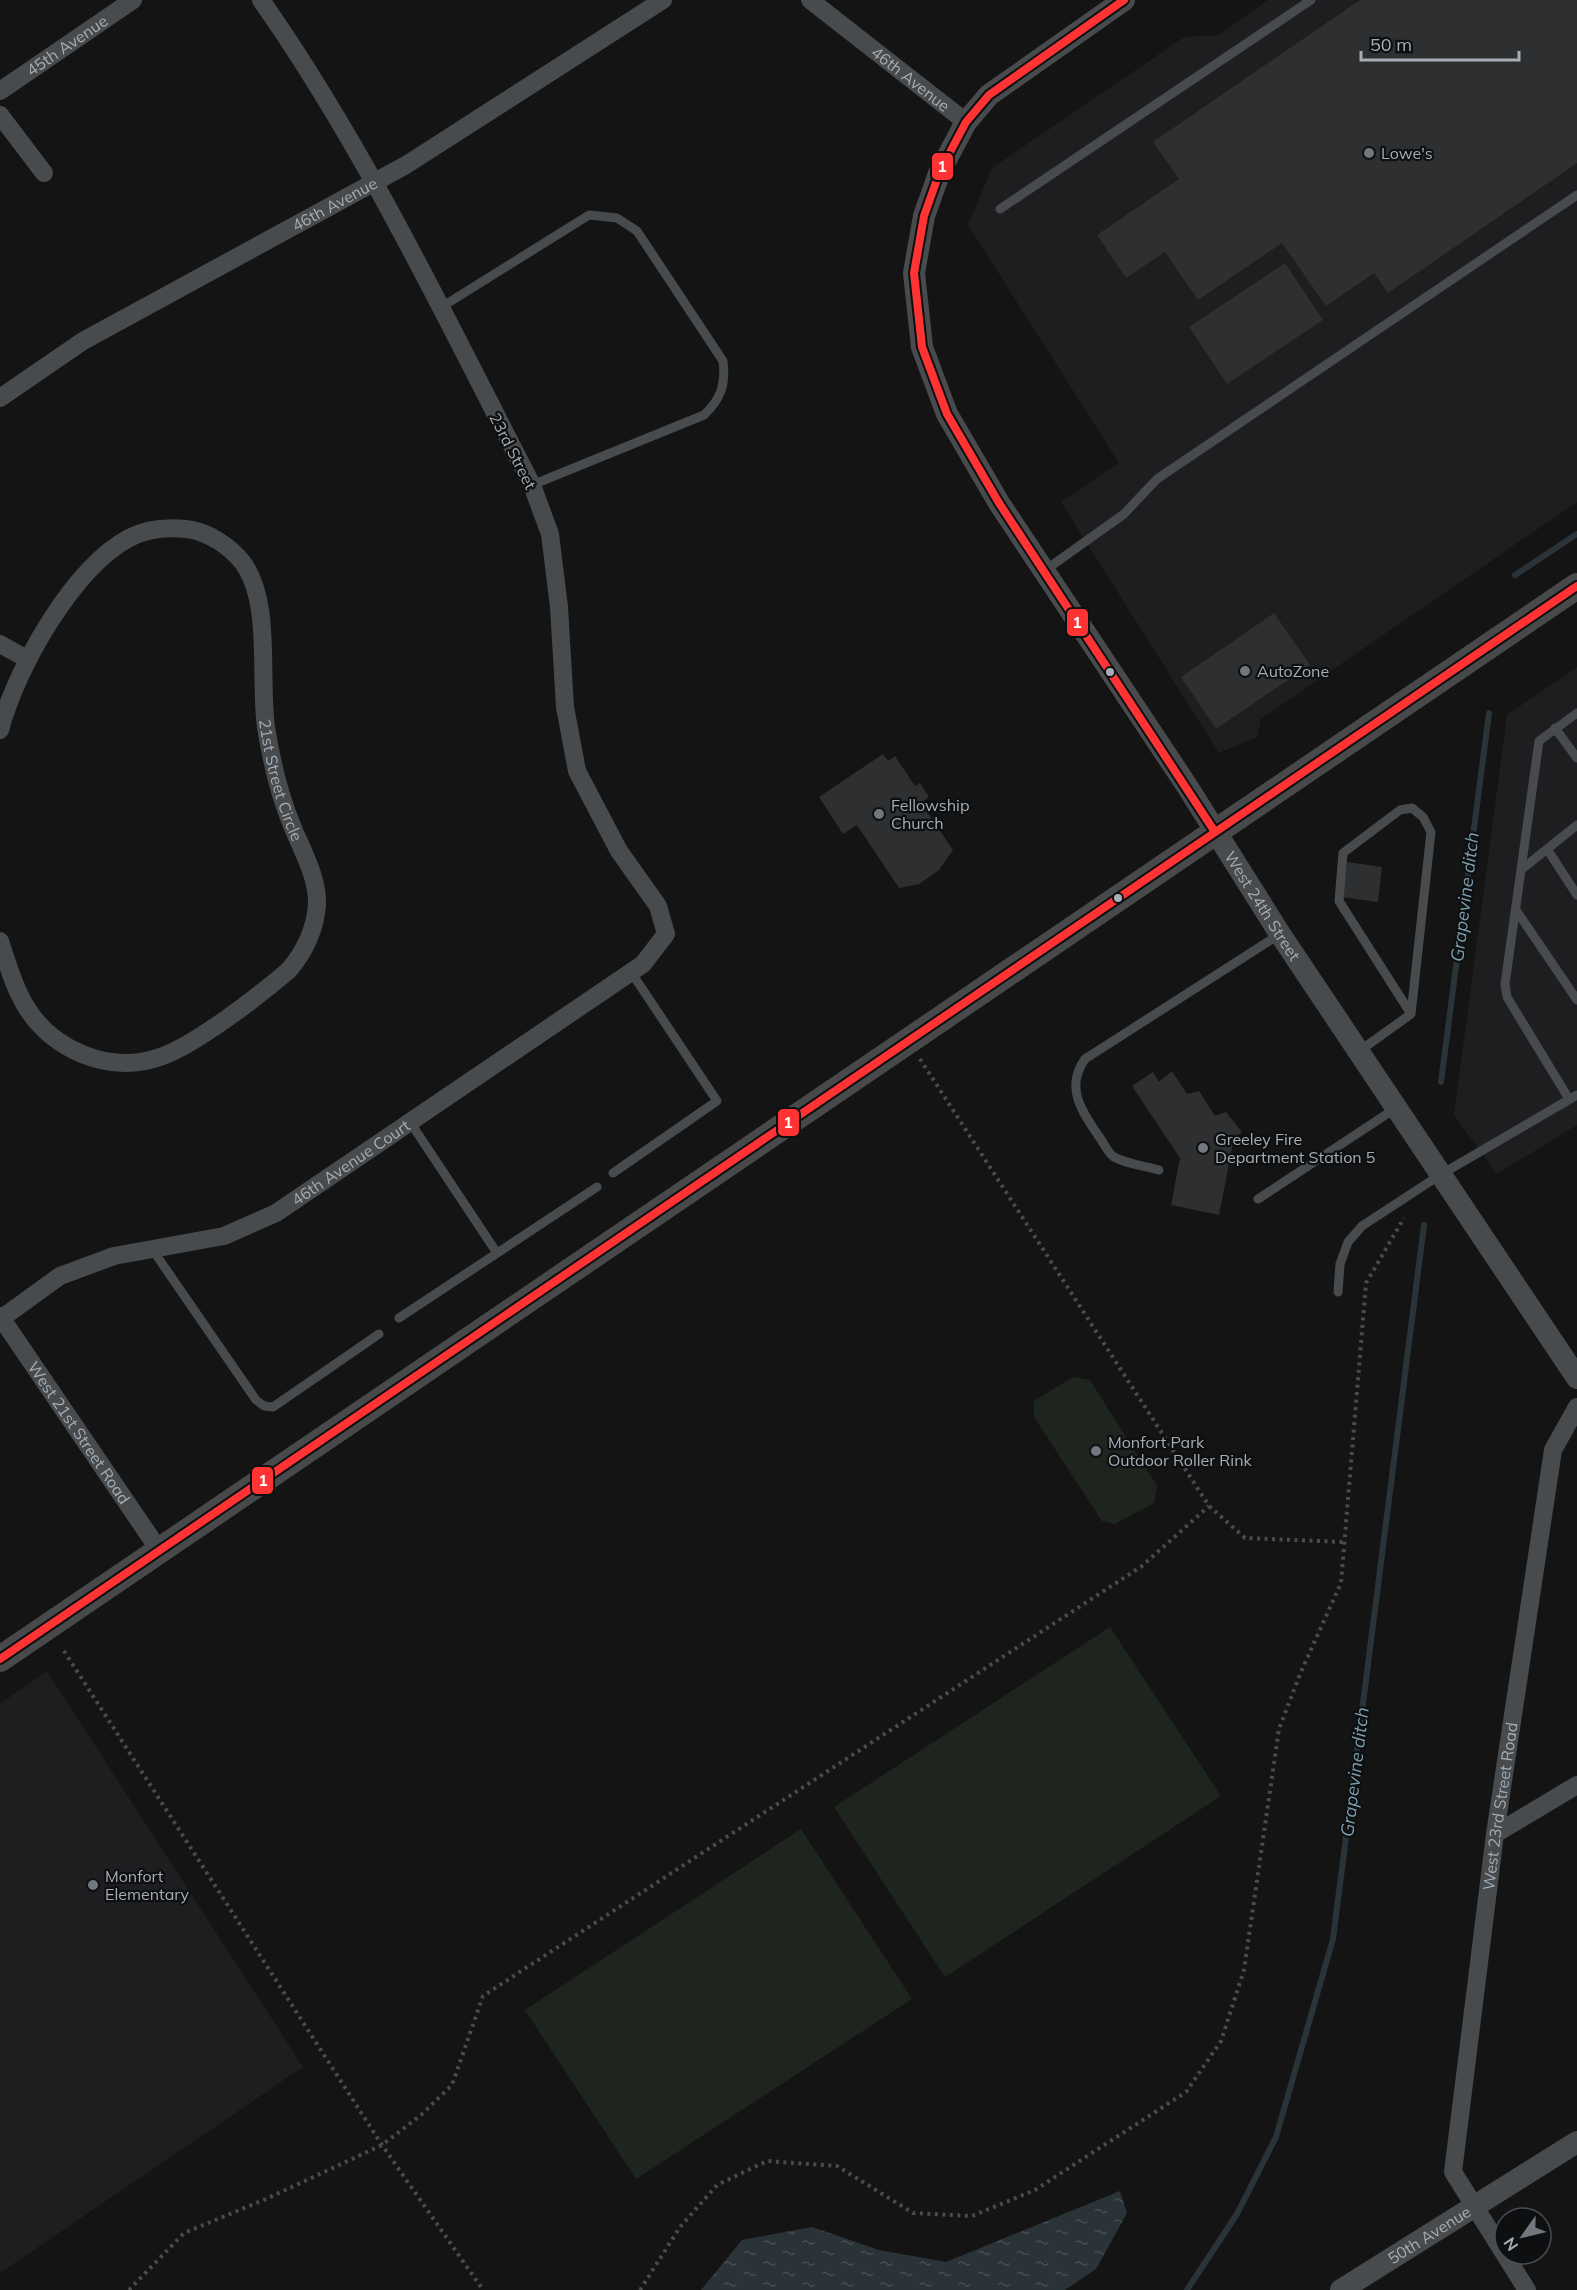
<svg xmlns="http://www.w3.org/2000/svg" width="1577" height="2290" viewBox="0 0 1577 2290" font-family="Mulish,sans-serif">
	<defs>
		<pattern id="water-ripples" width="26" height="14" patternUnits="userSpaceOnUse" patternTransform="scale(1.5)"><rect width="26" height="14" fill="#2a3337"/><path d="M2 4q2-2 4 0t4 0M15 11q2-2 4 0t4 0" fill="none" stroke="#464e52"/></pattern>
	</defs>
	<rect width="100%" height="100%" fill="#141414"/>
	<!-- built -->
	<path fill="#1e1e20" d="M 1268,0 L 1577,0 L 1577,502 L 1261,719 L 1257,737 L 1219,753 L 1061,502 L 1119,463 L 968,225 L 992,168 L 1184,37 L 1219,35 Z
		M 1577,667 L 1577,1125 L 1497,1174 L 1454,1115 L 1507,715 Z
		M 47,1671 L 303,2067 L 0,2273 L 0,1704 Z"/>
	<!-- grass -->
	<path fill="#1e251e" d="M 1073,1377 L 1090,1380 L 1157,1486 L 1154,1503 L 1115,1524 L 1102,1521 L 1034,1417 L 1034,1401 Z
		M 1110,1627 L 1221,1796 L 945,1977 L 834,1807 Z
		M 801,1829 L 912,1999 L 636,2179 L 525,2010 Z"/>
	<!-- water -->
	<path fill="url(#water-ripples)" d="M 1120,2191 L 1127,2213 L 1096,2269 L 1065,2290 L 701,2290 L 742,2240 L 812,2227 L 879,2250 L 946,2262 Z"/>
	<g fill="none" stroke-linecap="round" stroke-linejoin="round">
		<!-- stream -->
		<path stroke="#2a3337" stroke-width="6" d="M 1515,575 L 1577,534
			M 1441,1082 L 1489,713
			M 1187,2290 L 1237,2214 L 1276,2137 L 1333,1939 L 1424,1225"/>
	</g>
	<!-- building -->
	<path fill="#2e2f30" d="M 1360,0 L 1577,0 L 1577,163 L 1388,293 L 1374,273 L 1326,306 L 1282,243 L 1198,300 L 1165,252 L 1126,278 L 1097,235 L 1179,179 L 1153,142 Z
		M 1285,263 L 1323,320 L 1227,384 L 1189,327 Z
		M 1274,613 L 1310,665 L 1216,729 L 1181,677 Z
		M 883,754 L 888,761 L 895,756 L 915,786 L 920,783 L 929,797 L 921,803 L 953,850 L 939,870 L 919,884 L 899,888 L 857,825 L 843,834 L 819,797 Z
		M 1347,862 L 1382,867 L 1378,902 L 1342,897 Z
		M 1172,1071 L 1187,1094 L 1199,1091 L 1215,1116 L 1226,1112 L 1242,1132 L 1234,1138 L 1219,1215 L 1171,1205 L 1180,1158 L 1132,1086 L 1153,1072 L 1159,1082 Z"/>
	<g fill="none" stroke-linecap="round" stroke-linejoin="round">
		<!-- path -->
		<path stroke="#4a4b4f" stroke-width="4" stroke-dasharray="3 4.5" stroke-linecap="butt" d="M 920,1059 L 1209,1506 L 1245,1538 L 1344,1542
			M 64,1651 L 382,2145 L 483,2290
			M 129,2290 L 184,2233 L 266,2199 L 382,2145 L 421,2115 L 452,2085 L 483,1996 L 1142,1566 L 1209,1506
			M 640,2290 L 680,2227 L 717,2185 L 767,2161 L 837,2166 L 913,2213 L 972,2216 L 1035,2190 L 1186,2092 L 1221,2041 L 1244,1970 L 1279,1729 L 1300,1674 L 1341,1583 L 1366,1283 L 1404,1218"/>
		<!-- service -->
		<path stroke="#484b4d" stroke-width="9" d="M 1000,209 L 1311,0
			M 440,308 L 589,215 L 617,218 L 637,231 L 723,361 C 726,384 721,399 704,415 L 532,485
			M 1044,571 L 1124,514 L 1157,479 L 1577,195
			M 1555,728 L 1577,758
			M 1547,849 L 1577,895
			M 1521,870 L 1577,825
			M 1516,910 L 1577,1000
			M 1358,1052 L 1411,1014 L 1431,832 L 1423,817 L 1412,808 L 1400,810 L 1343,853 L 1339,901 L 1411,1014
			M 1569,1099 L 1507,997 L 1505,984 L 1539,741 L 1577,713
			M 410,1122 L 497,1253
			M 1159,1170 C 1146,1166 1126,1164 1114,1157 C 1109,1154 1104,1144 1100,1138 C 1083,1113 1064,1088 1085,1059 L 1280,934
			M 613,1173 L 717,1101 L 631,972
			M 1258,1199 L 1396,1108
			M 152,1249 L 256,1400 L 264,1406 L 273,1407 L 379,1334
			M 1338,1292 L 1340,1264 L 1348,1242 L 1362,1226 L 1440,1175 L 1577,1095
			M 399,1318 L 597,1187"/>
		<!-- minor -->
		<g stroke="#484b4d" stroke-width="18">
			<path id="s1" d="M 810,0 L 966,122"/>
			<path id="s2" d="M 0,91 L 133,0"/>
			<path d="M 0,115 L 44,173"/>
			<path id="s3" d="M 0,398 L 83,341 L 406,165 L 663,0"/>
			<path d="M 0,644 L 27,659"/>
			<path id="s4" d="M 0,730 C 16,669 72,569 129,538 C 146,529 166,527 186,529 C 207,531 230,546 243,563 C 272,603 259,677 266,727 C 271,759 279,793 291,823 C 301,849 318,876 317,905 C 315,930 305,951 289,970 C 260,995 194,1046 160,1057 C 110,1075 51,1050 25,1005 C 13,985 7,962 0,941"/>
			<path id="s5" d="M 0,1316 L 159,1550"/>
			<path id="s6" d="M 2,1318 L 60,1276 L 114,1256 L 224,1236 L 276,1213 L 643,964 L 666,934 L 658,906 L 619,851 L 577,771 L 565,707 L 559,607 L 550,534 L 532,485 C 447,321 367,151 261,0"/>
			<path d="M 1495,1834 L 1577,1785"/>
			<path id="s7" d="M 1527,2290 L 1453,2172 L 1495,1834 L 1553,1450 L 1577,1407"/>
		</g>
		<!-- tertiary -->
		<g stroke="#484b4d" stroke-width="22">
			<path id="s8" d="M 1124,0 L 989,95 L 966,122 L 940,171 L 924,216 L 914,273 L 922,347 L 947,414 L 999,503 L 1187,786 L 1280,934 L 1577,1378"/>
			<path id="s9" d="M 1341,2290 L 1577,2142"/>
		</g>
		<!-- secondary -->
		<path stroke="#47494b" stroke-width="26" d="M 0,1659 L 1577,586"/>
		<defs>
			<path id="bus-1" d="M 1124,0 L 989,95 L 966,122 L 940,171 L 924,216 L 914,273 L 922,347 L 947,414 L 999,503 L 1215,832
				M 0,1659 L 1577,586"/>
		</defs>
		<!-- bus-1 casing -->
		<use href="#bus-1" stroke="#0e0f10" stroke-width="12"/>
		<!-- bus-1 -->
		<use href="#bus-1" stroke="#f33" stroke-width="8"/>
	</g>
	<!-- markers -->
	<g fill="#72777d" stroke="#0e0f10" stroke-width="2">
		<circle cx="1369" cy="153" r="6"/>
		<circle cx="1245" cy="671" r="6"/>
		<circle cx="879" cy="814" r="6"/>
		<circle cx="1203" cy="1148" r="6"/>
		<circle cx="1096" cy="1451" r="6"/>
		<circle cx="93" cy="1885" r="6"/>
	</g>
	<g fill="#a5adb5" stroke="#0e0f10" stroke-width="2">
		<circle cx="1110" cy="672" r="5"/>
		<circle cx="1118" cy="898" r="5"/>
	</g>
	<g text-anchor="middle" stroke-width="4.5" stroke-linejoin="round" paint-order="stroke">
		<!-- street labels -->
		<g font-size="16" fill="#a5adb5" stroke="#0e0f10">
			<text dy="6" stroke="none"><textPath href="#s2" startOffset="81">45th Avenue</textPath></text>
			<text dy="6" stroke="none"><textPath href="#s1" startOffset="128">46th Avenue</textPath></text>
			<text dy="6" stroke="none"><textPath href="#s3" startOffset="387">46th Avenue</textPath></text>
			<text transform="translate(513 451) rotate(63)" y="6">23rd Street</text>
			<text dy="6" stroke="none"><textPath href="#s4" startOffset="585">21st Street Circle</textPath></text>
			<text dy="6" stroke="none"><textPath href="#s8" startOffset="1092">West 24th Street</textPath></text>
			<text dy="6" stroke="none"><textPath href="#s6" startOffset="388">46th Avenue Court</textPath></text>
			<text dy="6" stroke="none"><textPath href="#s5" startOffset="141">West 21st Street Road</textPath></text>
			<text dy="6" stroke="none"><textPath href="#s7" startOffset="508">West 23rd Street Road</textPath></text>
			<text dy="6" stroke="none"><textPath href="#s9" startOffset="104">50th Avenue</textPath></text>
		</g>
		<!-- poi labels -->
		<g font-size="16" fill="#a5adb5" stroke="#0e0f10" text-anchor="start">
			<text x="1381" y="159">Lowe's</text>
			<text x="1257" y="677">AutoZone</text>
			<text x="891" y="811">Fellowship<tspan x="891" dy="18">Church</tspan></text>
			<text x="1215" y="1145">Greeley Fire<tspan x="1215" dy="18">Department Station 5</tspan></text>
			<text x="1108" y="1448">Monfort Park<tspan x="1108" dy="18">Outdoor Roller Rink</tspan></text>
			<text x="105" y="1882">Monfort<tspan x="105" dy="18">Elementary</tspan></text>
		</g>
		<!-- water labels -->
		<g font-size="18" font-style="italic" fill="#7ca0b0" stroke="#0e0f10">
			<text transform="translate(1465 897) rotate(-83)" y="6">Grapevine ditch</text>
			<text transform="translate(1355 1772) rotate(-83)" y="6">Grapevine ditch</text>
		</g>
	</g>
	<g stroke="#0e0f10" stroke-width="2">
		<rect x="931" y="152" width="23" height="29" rx="6" fill="#f33"/>
		<rect x="1066" y="608" width="23" height="29" rx="6" fill="#f33"/>
		<rect x="777" y="1108" width="23" height="29" rx="6" fill="#f33"/>
		<rect x="251" y="1466" width="23" height="29" rx="6" fill="#f33"/>
	</g>
	<g font-size="16" text-anchor="middle" font-weight="bold" fill="#fff">
		<text x="942" y="172">1</text>
		<text x="1077" y="628">1</text>
		<text x="788" y="1128">1</text>
		<text x="263" y="1486">1</text>
	</g>
	<!-- north arrow -->
	<g transform="translate(1523 2236) rotate(236)"><circle r="28" fill="#0e0f10" stroke="#4a4e52" stroke-width="1.5"/>
	<path d="M0-4.5L10 22L0 15L-10 22Z" fill="#72777d"/>
	<text y="-9" font-size="16" font-weight="bold" text-anchor="middle" fill="#a5adb5">N</text>
	</g>
	<!-- scale -->
	<path d="M1361 51v9h158v-9" fill="none" stroke="#a5adb5" stroke-width="3"/>
	<text x="1370" y="51" font-size="18" fill="#a5adb5" stroke="#0e0f10" stroke-width="4.5" paint-order="stroke">50 m</text>
</svg>
